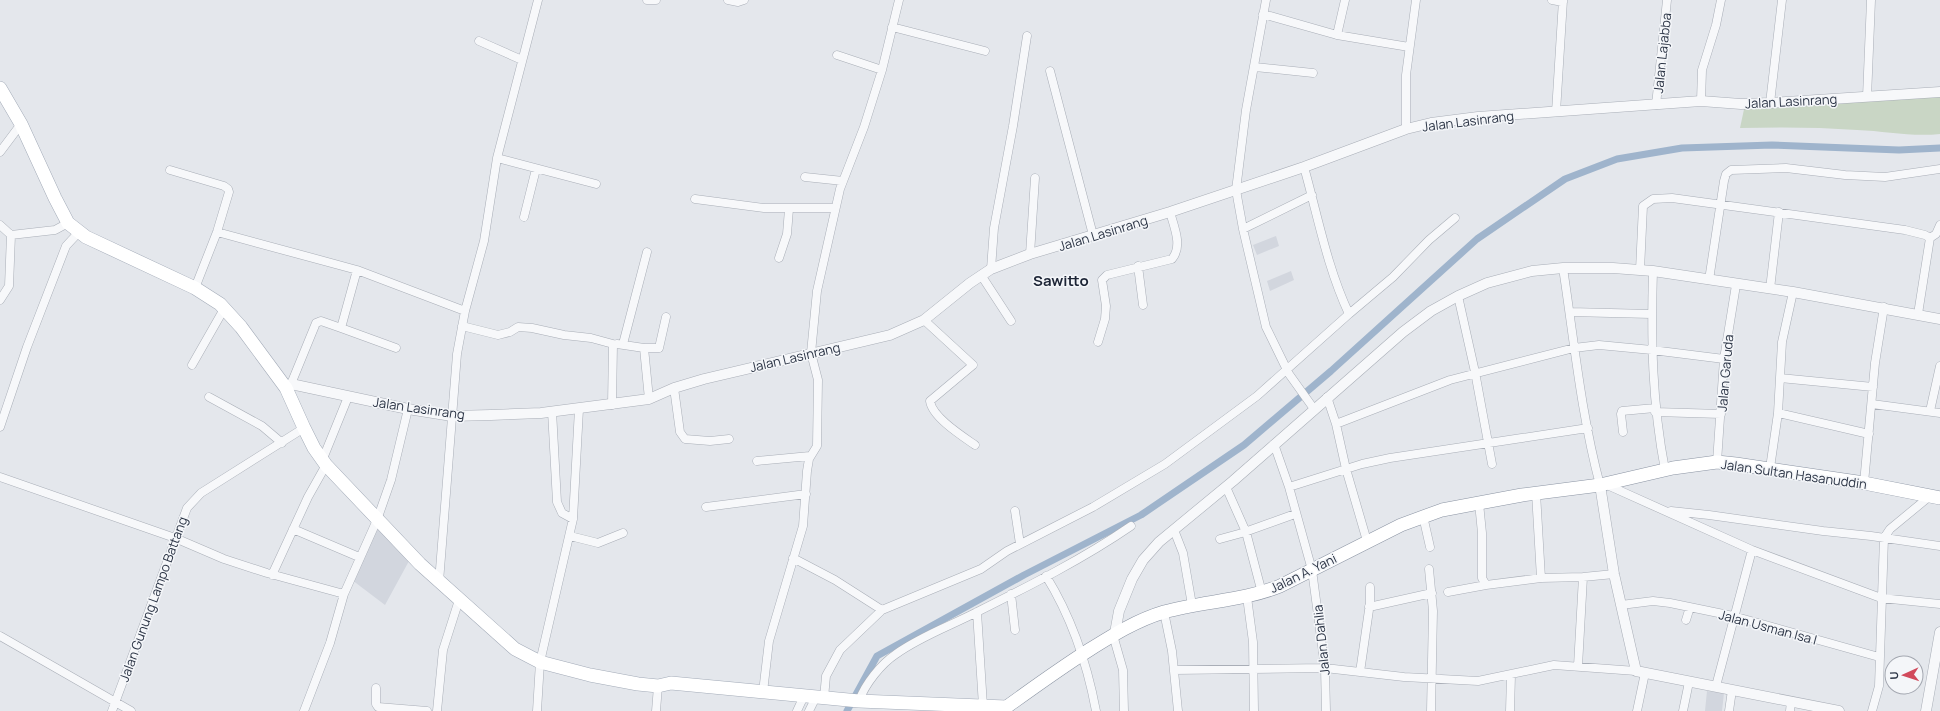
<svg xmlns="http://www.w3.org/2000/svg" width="1940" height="711" viewBox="0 0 1940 711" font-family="Manrope,sans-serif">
	<rect width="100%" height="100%" fill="#e4e7ec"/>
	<!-- built -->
	<path fill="#d2d6de" d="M 1276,236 L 1279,246 L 1257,255 L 1253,245 Z
		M 1291,271 L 1294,280 L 1270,291 L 1267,281 Z
		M 377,525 L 409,561 L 385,605 L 352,580 Z
		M 1707,691 L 1724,693 L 1722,711 L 1705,711 Z"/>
	<!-- green -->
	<path fill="#c9d6c5" d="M 1940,90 L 1940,134 C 1912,137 1885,131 1857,130 C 1818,127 1779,127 1740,128 L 1746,100 Z"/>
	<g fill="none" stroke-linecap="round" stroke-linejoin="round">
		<!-- canal -->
		<path stroke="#9fb4cc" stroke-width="7" d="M 847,711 L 877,656 L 1024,575 L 1141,515 L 1244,445 L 1331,371 L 1477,239 L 1565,179 L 1617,159 L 1682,148 L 1772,145 L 1899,150 L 1940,148"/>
		<defs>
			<path id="minor" d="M 647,0 L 656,0
				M 728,0 L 738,2 L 744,0
				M 1266,0 L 1246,110 L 1236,190 L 1243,229 L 1266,327 L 1289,374 L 1314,409
				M 1552,0 L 1563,2
				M 1263,14 L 1337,35 L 1409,47
				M 892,27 L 985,51
				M 1337,35 L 1345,0
				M 479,41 L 522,60
				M 837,55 L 882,70
				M 1255,67 L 1313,73
				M 1050,71 L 1093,235
				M 1867,97 L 1871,0
				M 1701,101 L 1702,70 L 1716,25 L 1721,0
				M 1770,103 L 1782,0
				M 1656,105 L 1667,0
				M 1556,112 L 1563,0
				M 1406,129 L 1406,75 L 1416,0
				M 0,152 L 21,124
				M 497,158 L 596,184
				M 1304,167 C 1318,217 1327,267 1349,314
				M 170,170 L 224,186 L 228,189 L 229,192 L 217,232 L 195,288
				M 805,177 L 843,181
				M 695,199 L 764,208 L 835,208
				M 524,217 L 536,169
				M 0,225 L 11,235 L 55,230 L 68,223
				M 1243,229 L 1312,195
				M 217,232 L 357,270 L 465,311
				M 1930,238 L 1936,234 L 1940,225
				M 1030,254 L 1035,178
				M 779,258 L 787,234 L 789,209
				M 1138,266 L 1143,305
				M 1563,268 C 1574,340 1581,414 1600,485
				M 991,269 L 994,228 L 1013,126 L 1027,36
				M 357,270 L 341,328 L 396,348
				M 1640,270 L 1643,206 L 1653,199 L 1672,198 L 1905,230 L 1925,235 L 1930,238 L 1918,314
				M 1653,271 C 1651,340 1652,402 1665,470
				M 981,275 L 1011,321
				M 1709,280 L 1724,181 L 1726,174 L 1731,170 L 1786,168 L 1845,175 L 1885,177 L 1940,169
				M 1770,289 L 1779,212
				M 1793,292 L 1782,342 L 1778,413 L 1869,434
				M 1458,296 L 1475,372 L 1492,464
				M 0,300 L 9,286 L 11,235
				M 1570,312 L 1651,314
				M 924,320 L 973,365 L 930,401 C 932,417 962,436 975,445
				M 462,326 L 498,335 L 510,332 L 518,327 L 532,328 L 564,335 L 591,338 L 613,344 L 612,405
				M 1098,342 L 1105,319 L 1106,306 L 1102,280 L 1107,275 L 1172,259 C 1183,246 1174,227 1170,212
				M 617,344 L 644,348 L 649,399
				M 623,344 L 647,252
				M 644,348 L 659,348 L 666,317
				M 192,365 L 224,309
				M 1780,378 L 1873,387
				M 291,384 L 316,323 L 321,321 L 341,328
				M 674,388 L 680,432 L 685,439 L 710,441 L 729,439
				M 209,397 L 262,426 L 282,443
				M 1327,397 L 1336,424 L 1346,469 L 1367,541
				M 1872,404 L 1940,413
				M 552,411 L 557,502 L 562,513 L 573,519
				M 1930,411 L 1940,366
				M 1655,412 L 1721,414
				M 1336,424 L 1450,380 L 1574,348 L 1599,345 L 1652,350 L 1724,359
				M 0,427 L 27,347 L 66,246 L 79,232
				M 1623,432 L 1621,414 L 1622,411 L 1655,408
				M 1274,444 L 1289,487 L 1362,464 L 1390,458 L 1588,428
				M 322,461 L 348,397
				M 757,461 L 810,456
				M 1717,462 L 1724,359 L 1736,285
				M 1770,468 L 1778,413
				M 0,477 L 175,538 L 224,559 L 267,573 L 344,594
				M 1864,483 L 1875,363 L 1884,307
				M 1605,484 L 1752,550 L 1881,598 L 1940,604
				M 1226,487 L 1246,532 L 1262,593
				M 1289,487 L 1312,570 L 1325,668 L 1326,711
				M 1536,493 L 1541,578
				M 1479,503 L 1482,533 L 1482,578 L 1486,585 L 1541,578 L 1583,577 L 1614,574
				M 706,507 L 806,494
				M 1015,511 L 1020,544
				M 1671,511 L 1709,515 L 1823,531 L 1871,536 L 1940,546
				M 1423,516 L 1430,547
				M 293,529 L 359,557
				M 1174,530 L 1183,553 L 1192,605
				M 570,536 L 598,543 L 623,533
				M 1220,539 L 1242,533 L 1295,514
				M 793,558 L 835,580 L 882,610
				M 1429,569 L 1433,611 L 1431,711
				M 272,575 L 308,497 L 326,465
				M 1046,576 C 1072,618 1087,663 1096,711
				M 439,582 L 457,354 L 465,311 L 484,241 L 497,158 L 538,0
				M 1448,592 L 1486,585
				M 1011,594 L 1015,630
				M 1247,597 L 1253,642 L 1254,711
				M 1621,605 L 1653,601 L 1670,603 L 1733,616 L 1879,657
				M 1369,607 L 1432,593
				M 977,612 L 983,706
				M 1164,612 L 1172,651 L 1178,711
				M 1686,620 L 1690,607
				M 1113,635 L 1123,670 L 1124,711
				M 0,636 L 131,711
				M 1578,666 L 1583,577
				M 1174,670 L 1325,668 L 1404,677 L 1478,681 L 1554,665 L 1636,671
				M 1360,672 L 1370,603 L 1370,587
				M 1716,686 L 1752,550
				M 376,688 L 376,704 L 378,707 L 427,711
				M 763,692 L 769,641 L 803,526 L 807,471 L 809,459 L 817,446 L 818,380 L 811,353 L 817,291 L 840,189 L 864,127 L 882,70 L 899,0
				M 824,698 L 826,676 L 840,650 L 882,610 L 981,569 L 1007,551 L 1093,507 L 1165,464 L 1257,396 L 1349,314 L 1393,277 L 1429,240 L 1455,218
				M 859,701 C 865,684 881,664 896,654 C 921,636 950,626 977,612 C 1029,586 1083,559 1131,526
				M 112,711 L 187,508 L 201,493 L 304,428
				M 304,711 L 330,643 L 344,594 L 377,520 L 391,480 L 408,409
				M 437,711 L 443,650 L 459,600
				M 537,711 L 540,662 L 573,519 L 579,409
				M 656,711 L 658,686
				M 797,711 L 804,696
				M 809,711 L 816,697
				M 1510,711 L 1511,675
				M 1637,711 L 1645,673
				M 1683,711 L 1689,682
				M 1729,711 L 1732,690
				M 1790,711 L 1791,701
				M 1872,711 L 1879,686 L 1884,538 L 1890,529 L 1930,496"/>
			<path id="tertiary" d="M 286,388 L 291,384 L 408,409 L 452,416 L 491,415 L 541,413 L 649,399 L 674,388 L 704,379 L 890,335 L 924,320 L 970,283 L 991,269 L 1030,254 L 1170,212 L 1304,167 L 1406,129 L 1431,123 L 1478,117 L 1701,101 L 1741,104 L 1770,103 L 1940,92
				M 1600,485 L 1614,574 L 1636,671 L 1839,711
				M 1115,633 L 1119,611 L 1132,579 L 1143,560 L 1159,542 L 1233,481 L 1403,332 L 1431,311 L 1458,296 L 1487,283 L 1532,271 L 1563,268 L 1613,268 L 1653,271 L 1793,292 L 1940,319
				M 1926,711 L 1940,632"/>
			<path id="primary" d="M 0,88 L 21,124 L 55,198 L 68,223 L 86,237 L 195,288 L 220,304 L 241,327 L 286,388 L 304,428 L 314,448 L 326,465 L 420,564 L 515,649 L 540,662 L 590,675 L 638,684 L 658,686 L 671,683 L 859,701 L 1006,707"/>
			<path id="trunk" d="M 1001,711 C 1030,690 1059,669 1089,650 C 1113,635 1137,620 1164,612 C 1203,601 1243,601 1280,586 L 1401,525 L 1442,510 L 1522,495 L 1600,485 L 1673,468 L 1717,462 L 1736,464 L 1864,483 L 1940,498"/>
		</defs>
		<!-- minor casing -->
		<use href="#minor" stroke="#a9aeb7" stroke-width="9"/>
		<!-- tertiary casing -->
		<use href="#tertiary" stroke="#a9aeb7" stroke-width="11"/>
		<!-- primary casing -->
		<use href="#primary" stroke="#a3abb8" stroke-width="14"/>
		<!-- trunk casing -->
		<use href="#trunk" stroke="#8b94a3" stroke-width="14"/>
		<!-- minor -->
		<use href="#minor" stroke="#f7f8fa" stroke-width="8"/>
		<!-- tertiary -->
		<use href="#tertiary" stroke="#f7f8fa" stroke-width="10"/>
		<!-- primary -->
		<use href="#primary" stroke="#fff" stroke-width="13"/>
		<!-- trunk -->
		<use href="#trunk" stroke="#fff" stroke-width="13"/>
	</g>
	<g text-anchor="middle" stroke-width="3" stroke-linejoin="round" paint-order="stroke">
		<!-- street labels -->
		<g font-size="13" fill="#2b3445" stroke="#f4f6f9">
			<text transform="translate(1662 53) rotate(-84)" y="5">Jalan Lajabba</text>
			<text transform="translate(1791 101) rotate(-3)" y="5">Jalan Lasinrang</text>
			<text transform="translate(1468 121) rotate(-7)" y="5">Jalan Lasinrang</text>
			<text transform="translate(1103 233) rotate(-17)" y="5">Jalan Lasinrang</text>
			<text transform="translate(795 357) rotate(-13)" y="5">Jalan Lasinrang</text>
			<text transform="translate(1725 373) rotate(-85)" y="5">Jalan Garuda</text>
			<text transform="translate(419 408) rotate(8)" y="5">Jalan Lasinrang</text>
			<text transform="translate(1794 474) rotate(8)" y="5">Jalan Sultan Hasanuddin</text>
			<text transform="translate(1303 573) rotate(-26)" y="5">Jalan A. Yani</text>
			<text transform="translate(153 599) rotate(-70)" y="5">Jalan Gunung Lampo Battang</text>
			<text transform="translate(1768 627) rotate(15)" y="5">Jalan Usman Isa I</text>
			<text transform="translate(1321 640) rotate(-96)" y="5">Jalan Dahlia</text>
		</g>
		<!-- quarter labels -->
		<g font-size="15" font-weight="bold" fill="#1d2536" stroke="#f4f6f9">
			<text x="1061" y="286">Sawitto</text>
		</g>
	</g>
	<!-- north arrow -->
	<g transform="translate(1904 675) rotate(267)"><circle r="19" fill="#f4f6f9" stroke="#a4a8b1"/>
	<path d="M0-3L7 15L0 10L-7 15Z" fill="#d1495b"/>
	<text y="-6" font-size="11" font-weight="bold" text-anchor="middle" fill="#2b3445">U</text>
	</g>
</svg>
